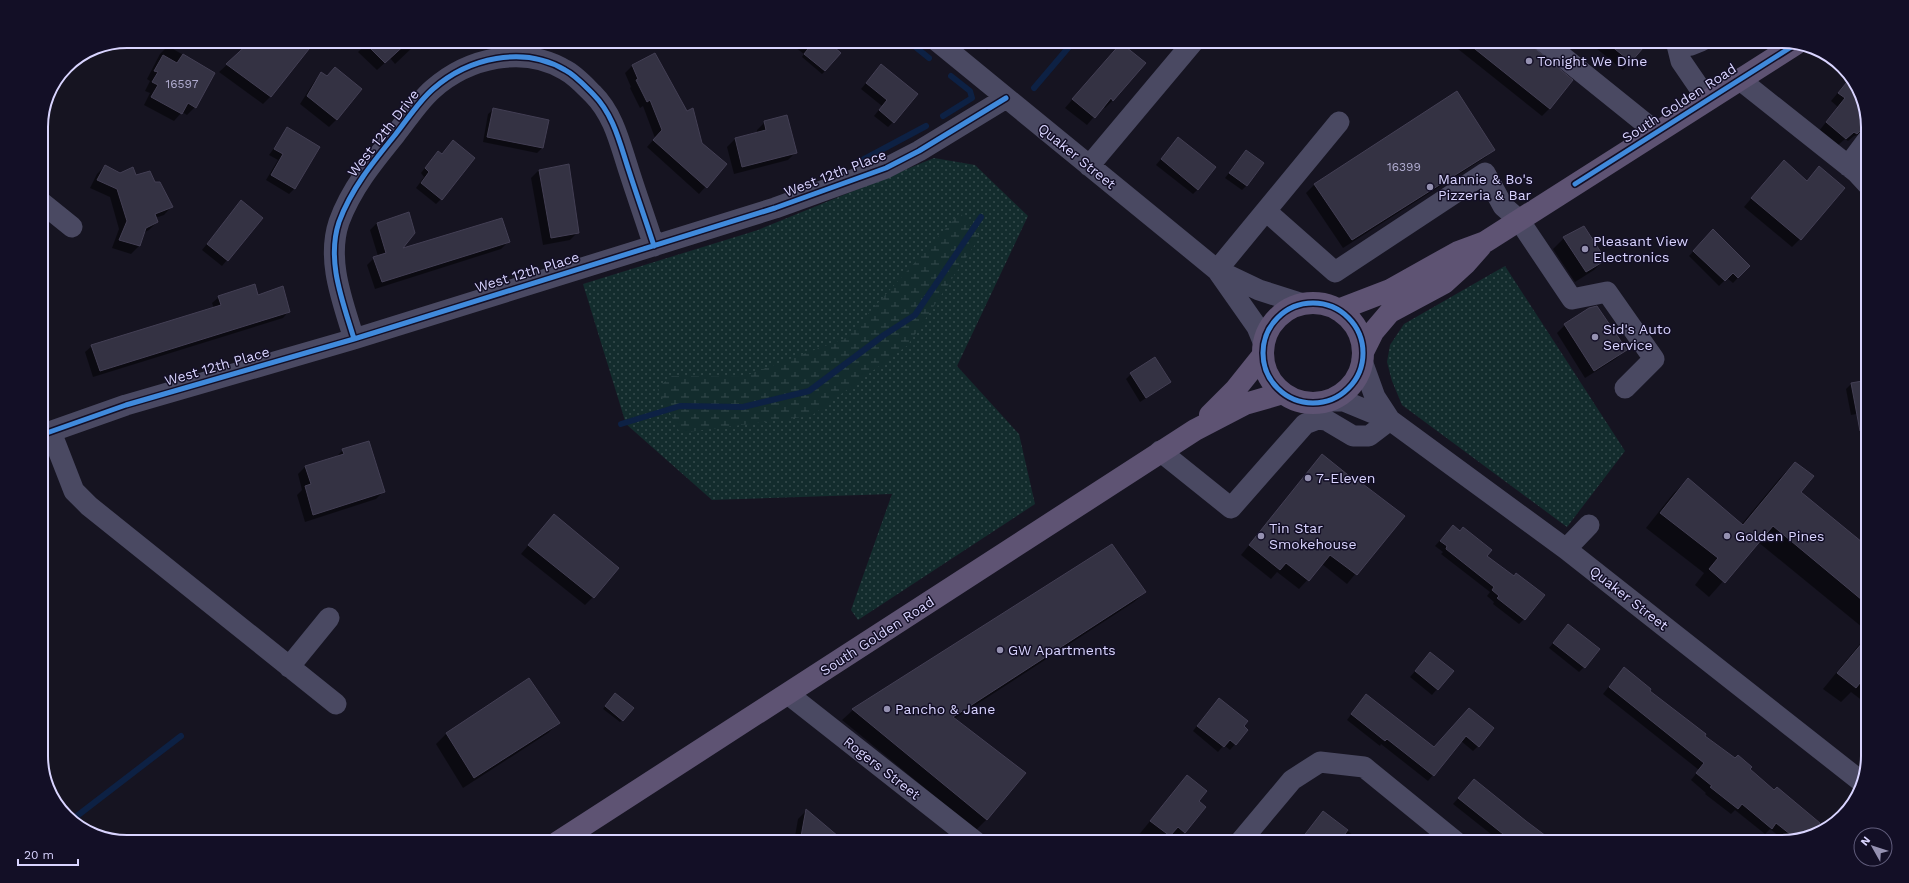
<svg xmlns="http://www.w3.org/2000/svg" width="1909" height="883" viewBox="0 0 1909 883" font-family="'Work Sans',sans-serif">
	<defs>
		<pattern id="grass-dots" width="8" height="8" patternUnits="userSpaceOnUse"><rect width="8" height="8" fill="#132c2d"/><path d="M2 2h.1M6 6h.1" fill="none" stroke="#354a4c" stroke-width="1.8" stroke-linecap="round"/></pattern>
		<pattern id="wetland-marsh" width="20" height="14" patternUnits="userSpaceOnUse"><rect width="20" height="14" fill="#132c2d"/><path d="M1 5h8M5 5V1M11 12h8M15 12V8" fill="none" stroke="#354a4c"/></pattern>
	</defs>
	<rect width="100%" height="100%" fill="#161421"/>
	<!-- grass -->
	<path fill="url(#grass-dots)" d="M 934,158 L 975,165 L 1028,216 L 957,366 L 1019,434 L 1035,504 L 858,620 L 851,610 L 892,494 L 712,500 L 626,424 L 583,284 L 758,230 Z
		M 1505,266 L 1625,451 L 1567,527 L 1402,405 L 1392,381 L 1387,362 L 1390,345 L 1404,324 Z"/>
	<!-- wetland -->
	<path fill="url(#wetland-marsh)" d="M 960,213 L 980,237 L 908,345 L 811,416 L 680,433 L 657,388 L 672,376 L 742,377 L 846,338 Z"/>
	<!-- shadow -->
	<path fill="#0007" d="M 131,41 L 168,41 L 163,47 L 142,48 L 142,43 L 131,43 Z
		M 253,41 L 297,41 L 271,96 L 263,104 L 219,72 Z
		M 369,41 L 410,41 L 414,46 L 395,64 L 390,58 L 377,70 L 358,52 Z
		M 585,41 L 600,41 L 594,47 Z
		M 787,41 L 825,41 L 825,71 L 822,74 L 802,57 L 804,54 Z
		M 976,41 L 996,41 L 987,50 Z
		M 1457,41 L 1524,41 L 1550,108 L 1542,116 L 1453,45 Z
		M 1594,41 L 1647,41 L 1623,70 L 1591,44 Z
		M 168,46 L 214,73 L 195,107 L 187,115 L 182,112 L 174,121 L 144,105 L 150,93 L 145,91 L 150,81 L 147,79 L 160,54 Z
		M 1113,52 L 1113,100 L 1105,108 L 1103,106 L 1087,125 L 1065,108 Z
		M 655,54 L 702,144 L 726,164 L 699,194 L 647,147 L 655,138 L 643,106 L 640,108 L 630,88 L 631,87 L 625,73 L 632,66 Z
		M 881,65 L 893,122 L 888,127 L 874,116 L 882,106 L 861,89 Z
		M 321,74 L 337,119 L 329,127 L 300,104 L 314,82 Z
		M 1851,77 L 1853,79 L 1868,125 L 1858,135 L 1854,136 L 1848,141 L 1845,139 L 1837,146 L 1819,131 L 1838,107 L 1831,101 Z
		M 1457,92 L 1494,149 L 1486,157 L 1343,248 L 1306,193 L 1314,185 Z
		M 494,109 L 548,121 L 542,148 L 537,153 L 483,142 L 488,114 Z
		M 765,122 L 796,152 L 788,160 L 734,174 L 727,147 L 735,139 L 757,133 L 757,130 Z
		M 288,129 L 319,148 L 294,189 L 289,194 L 266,180 L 278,160 L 269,155 Z
		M 1178,138 L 1198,189 L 1193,194 L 1156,165 Z
		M 453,142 L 441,199 L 436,204 L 416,188 L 424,177 L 421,173 L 433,158 L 438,153 L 441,155 Z
		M 1246,151 L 1247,185 L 1242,190 L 1225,178 Z
		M 105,166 L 120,174 L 135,177 L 171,207 L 164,215 L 155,218 L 157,222 L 149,230 L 143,233 L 139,246 L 131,254 L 112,248 L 119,229 L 110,197 L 90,188 L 97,174 Z
		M 1776,169 L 1806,182 L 1812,176 L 1800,239 L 1792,247 L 1744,207 Z
		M 539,170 L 578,232 L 570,240 L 543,245 L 531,178 Z
		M 241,202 L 262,218 L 222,266 L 202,250 Z
		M 377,223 L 400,250 L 508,242 L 501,249 L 375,289 L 367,265 L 374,258 L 378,256 L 370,230 Z
		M 1708,236 L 1749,266 L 1733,283 L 1727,278 L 1719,286 L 1689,256 Z
		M 1564,238 L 1604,260 L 1594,270 L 1575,282 L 1553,249 Z
		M 257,296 L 289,311 L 283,318 L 93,377 L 85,352 L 92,346 L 214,308 L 212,303 L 219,297 Z
		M 1590,309 L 1625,350 L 1617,358 L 1585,378 L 1557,333 L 1565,325 Z
		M 1131,374 L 1170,382 L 1140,402 L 1126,379 Z
		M 1851,384 L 1868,412 L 1851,415 L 1846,389 Z
		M 343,450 L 384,491 L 376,499 L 305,522 L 297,495 L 302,490 L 298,474 L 306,466 L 335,458 Z
		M 1322,456 L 1358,484 L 1403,516 L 1347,584 L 1322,564 L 1299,589 L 1277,572 L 1271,579 L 1241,555 Z
		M 1795,463 L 1799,493 L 1868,548 L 1868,632 L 1758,542 L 1709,597 L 1695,585 L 1704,573 L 1646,528 L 1673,494 L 1688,479 L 1741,525 L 1780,478 Z
		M 546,524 L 593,597 L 585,605 L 521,554 Z
		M 1453,526 L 1486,556 L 1524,619 L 1519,624 L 1493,604 L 1494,602 L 1487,596 L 1490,592 L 1441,554 L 1443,552 L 1435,546 Z
		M 1111,546 L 1145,592 L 1134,602 L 954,719 L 987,819 L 976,830 L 842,720 L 853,710 Z
		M 1568,625 L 1584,667 L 1579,672 L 1549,648 Z
		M 1868,634 L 1868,705 L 1851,692 L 1841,702 L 1823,689 Z
		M 1430,654 L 1452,671 L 1432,695 L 1410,677 Z
		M 1618,675 L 1649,691 L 1774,791 L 1819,823 L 1810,834 L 1785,841 L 1770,829 L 1765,834 L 1735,810 L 1731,814 L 1705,794 L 1706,793 L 1691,780 L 1699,770 L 1603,694 Z
		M 529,679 L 558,723 L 548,733 L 463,788 L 436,744 L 446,734 Z
		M 613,697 L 622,720 L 620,722 L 603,709 Z
		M 1361,701 L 1434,748 L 1464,714 L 1478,746 L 1473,751 L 1461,741 L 1428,781 L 1381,744 L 1380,746 L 1347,720 Z
		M 1214,704 L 1247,730 L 1230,750 L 1224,745 L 1218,752 L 1193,731 Z
		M 1187,776 L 1185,832 L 1177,840 L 1170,835 L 1163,842 L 1133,842 Z
		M 1469,786 L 1546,842 L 1501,842 L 1453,804 Z
		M 806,811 L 844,842 L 794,842 L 798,819 Z
		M 1323,812 L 1362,842 L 1299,842 Z
		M 735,836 L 740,842 L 726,842 Z"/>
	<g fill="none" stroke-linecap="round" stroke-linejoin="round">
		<!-- stream -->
		<path stroke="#0d2144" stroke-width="6" d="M 908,41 L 929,58
			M 1034,88 L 1074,41
			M 943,116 L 972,98 L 970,91 L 951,76
			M 855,164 L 926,126
			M 621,424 L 680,406 L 743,407 L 809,391 L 884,335 L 915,315 L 981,217
			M 73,819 L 181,736"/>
	</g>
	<!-- building -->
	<path fill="#343243" stroke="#433f54" d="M 251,41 L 299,41 L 309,49 L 271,97 L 226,64 Z
		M 363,41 L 409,41 L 385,63 Z
		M 814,41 L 827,41 L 841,53 L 825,71 L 804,54 Z
		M 1465,41 L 1526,41 L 1573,80 L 1550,109 Z
		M 1605,41 L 1649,41 L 1631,62 Z
		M 1121,43 L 1146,63 L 1113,101 L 1111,98 L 1095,118 L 1072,99 Z
		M 655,53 L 687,111 L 693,108 L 702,143 L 727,164 L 707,188 L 653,140 L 662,130 L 650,100 L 647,102 L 636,80 L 638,79 L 632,65 Z
		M 183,54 L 215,73 L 196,108 L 188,103 L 182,114 L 151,97 L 158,85 L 152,82 L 158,72 L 154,71 L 163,55 L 177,63 Z
		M 881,64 L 918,94 L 894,123 L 879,110 L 887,100 L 866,83 Z
		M 335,67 L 362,89 L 337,120 L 307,96 L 321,72 L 327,76 Z
		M 1851,77 L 1853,79 L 1868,121 L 1868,127 L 1863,128 L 1857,134 L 1854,132 L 1846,139 L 1826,122 L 1845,98 L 1838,93 Z
		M 1457,91 L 1495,150 L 1352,240 L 1314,184 Z
		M 493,108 L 549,120 L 543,148 L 487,137 Z
		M 787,115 L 797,153 L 742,167 L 735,138 L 766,130 L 764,121 Z
		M 287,127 L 320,147 L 295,189 L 271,175 L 283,154 L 274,149 Z
		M 1178,137 L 1216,167 L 1198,190 L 1161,159 Z
		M 453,140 L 475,158 L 442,200 L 421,183 L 429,172 L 425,168 L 438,151 L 442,154 Z
		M 1246,150 L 1264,163 L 1247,186 L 1229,173 Z
		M 1784,160 L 1807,181 L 1819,166 L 1845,188 L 1801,240 L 1751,198 Z
		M 569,164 L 579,233 L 551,238 L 539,170 Z
		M 105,165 L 120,173 L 133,167 L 136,175 L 150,171 L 155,182 L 160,182 L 173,207 L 155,214 L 158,222 L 146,228 L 140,246 L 119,240 L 127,221 L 117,189 L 97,180 Z
		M 241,200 L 263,218 L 228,261 L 207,244 Z
		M 409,212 L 415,233 L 403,248 L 502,218 L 510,242 L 382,282 L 373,257 L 386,253 L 377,223 Z
		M 1584,226 L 1606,260 L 1586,272 L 1563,237 Z
		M 1713,229 L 1750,266 L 1738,278 L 1733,273 L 1725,281 L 1693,251 Z
		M 255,284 L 258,295 L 283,286 L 290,312 L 100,371 L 91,345 L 221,305 L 218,296 Z
		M 1597,306 L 1627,350 L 1594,371 L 1564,324 L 1589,308 Z
		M 1155,357 L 1171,382 L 1146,398 L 1130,373 Z
		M 1868,380 L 1868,430 L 1860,431 L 1851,383 Z
		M 369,441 L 385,492 L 313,515 L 305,486 L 311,484 L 305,466 L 344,454 L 342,449 Z
		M 1322,454 L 1358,483 L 1359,481 L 1405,516 L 1357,575 L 1330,555 L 1309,581 L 1286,563 L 1280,570 L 1249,545 Z
		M 1795,462 L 1814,476 L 1801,492 L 1868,547 L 1868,605 L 1773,526 L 1725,583 L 1709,569 L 1718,558 L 1660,513 L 1688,478 L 1743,525 Z
		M 554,514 L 619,568 L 594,598 L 528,545 Z
		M 1453,525 L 1460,531 L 1463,527 L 1492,550 L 1487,556 L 1514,576 L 1516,573 L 1545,595 L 1525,620 L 1497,598 L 1499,596 L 1492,590 L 1494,587 L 1446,549 L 1447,546 L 1440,541 Z
		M 1112,544 L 1146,592 L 953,717 L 1026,773 L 987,820 L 852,709 Z
		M 1568,624 L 1600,649 L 1585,668 L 1553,643 Z
		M 1868,636 L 1868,673 L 1856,688 L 1837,673 Z
		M 1430,652 L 1454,671 L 1438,690 L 1415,671 Z
		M 1624,667 L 1651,689 L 1650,691 L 1706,734 L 1705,736 L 1735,758 L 1738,755 L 1752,767 L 1750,769 L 1774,790 L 1777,787 L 1820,823 L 1812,833 L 1795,838 L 1776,823 L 1772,829 L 1742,804 L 1738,809 L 1710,787 L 1712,786 L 1696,773 L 1704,763 L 1609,687 Z
		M 529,678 L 560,723 L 474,778 L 446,733 Z
		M 615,693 L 634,708 L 623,721 L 605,706 Z
		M 1366,694 L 1434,747 L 1469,708 L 1494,728 L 1479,747 L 1466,736 L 1434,776 L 1387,739 L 1385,741 L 1351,714 Z
		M 1219,698 L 1248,721 L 1244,726 L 1248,730 L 1236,745 L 1230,740 L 1224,747 L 1197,726 Z
		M 1187,775 L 1207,791 L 1199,801 L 1206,807 L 1185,833 L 1178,827 L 1170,836 L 1150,821 Z
		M 1474,779 L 1526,821 L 1554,842 L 1513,842 L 1458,798 Z
		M 806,809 L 845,842 L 800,842 Z
		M 1323,811 L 1348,830 L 1339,842 L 1299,842 Z"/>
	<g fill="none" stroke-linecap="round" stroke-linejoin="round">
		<!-- minor -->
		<path stroke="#4a4962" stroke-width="21" d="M 937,41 L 1217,270 L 1339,122
			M 1543,41 L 1656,132
			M 1676,41 L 1681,61 L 1707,99
			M 1687,41 L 1691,45 L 1701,41
			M 1739,79 L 1856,172 L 1868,185
			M 1089,166 L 1194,41
			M 1848,166 L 1868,139
			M 41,202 L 72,227
			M 1266,211 L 1335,272 L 1485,173 L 1503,206 L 1519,220 L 1572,299 L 1607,292 L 1654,359 L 1625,388
			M 354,339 C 343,302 326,261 339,222 C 351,189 373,162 395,135 C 407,120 419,101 433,89 C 468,58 523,45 565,70 C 575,75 585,86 593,94 C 614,115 620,144 629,171 C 637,196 646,221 654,246
			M 1264,344 L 1257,327 L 1217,270 L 1259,290 L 1303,304
			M 1328,401 L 1344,401 L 1390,420 L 1375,397 L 1362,361
			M 51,432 L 74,491 L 89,506 L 336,704
			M 41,435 L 126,405 L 354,339 L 775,208 L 886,168 L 919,151 L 1006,98
			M 1160,451 L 1231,508 L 1305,424 L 1318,419 L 1326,420 L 1353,436 L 1369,436 L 1390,420 L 1566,549 L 1863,783
			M 1566,549 L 1589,525
			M 289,667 L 329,618
			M 788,694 L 976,842
			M 1240,842 L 1292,780 L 1320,762 L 1364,767 L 1456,842"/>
		<!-- major -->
		<path stroke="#5e5373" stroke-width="22" d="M1263 353a50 50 0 1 1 100 0a50 50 0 1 1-100 0Z
			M 1338,310 L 1390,290 L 1458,252 L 1485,242 L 1796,44
			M 1363,352 L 1373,332 L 1390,312 L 1444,283 L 1466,263 L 1481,246
			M 1210,415 L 1235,390 L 1263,355
			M 558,842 L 1195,430 L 1245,404 L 1283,393"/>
		<defs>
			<path id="cycleway" d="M 1575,184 L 1796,44
				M1263 353a50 50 0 1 1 100 0a50 50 0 1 1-100 0Z
				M 354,339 C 343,302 326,261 339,222 C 351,189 373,162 395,135 C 407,120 419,101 433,89 C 468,58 523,45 565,70 C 575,75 585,86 593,94 C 614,115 620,144 629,171 C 637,196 646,221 654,246
				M 41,435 L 126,405 L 354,339 L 775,208 L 886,168 L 919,151 L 1006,98"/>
		</defs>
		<!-- cycleway casing -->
		<use href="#cycleway" stroke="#130f26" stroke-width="8"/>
		<!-- cycleway -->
		<use href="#cycleway" stroke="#408adc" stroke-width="5"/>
	</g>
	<!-- markers -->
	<g fill="#9591b1" stroke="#130f26" stroke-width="1.5">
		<circle cx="1529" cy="61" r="4"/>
		<circle cx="1430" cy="187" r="4"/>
		<circle cx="1585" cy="249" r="4"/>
		<circle cx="1595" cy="337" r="4"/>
		<circle cx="1308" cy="478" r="4"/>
		<circle cx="1261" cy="536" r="4"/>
		<circle cx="1727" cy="536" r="4"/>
		<circle cx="1000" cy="650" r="4"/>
		<circle cx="887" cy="709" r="4"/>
	</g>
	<g text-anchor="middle" stroke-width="3" stroke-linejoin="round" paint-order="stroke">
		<!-- number labels -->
		<g font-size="12" fill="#b0acd0">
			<text x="182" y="88">16597</text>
			<text x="1404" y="171">16399</text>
		</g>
		<!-- poi labels -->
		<g font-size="14" fill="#d9d4ff" stroke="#130f26" text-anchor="start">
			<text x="1537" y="66">Tonight We Dine</text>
			<text x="1438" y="184">Mannie &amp; Bo's<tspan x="1438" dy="16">Pizzeria &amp; Bar</tspan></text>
			<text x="1593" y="246">Pleasant View<tspan x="1593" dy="16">Electronics</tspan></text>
			<text x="1603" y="334">Sid's Auto<tspan x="1603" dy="16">Service</tspan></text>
			<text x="1316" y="483">7-Eleven</text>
			<text x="1269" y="533">Tin Star<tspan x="1269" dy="16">Smokehouse</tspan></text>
			<text x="1735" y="541">Golden Pines</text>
			<text x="1008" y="655">GW Apartments</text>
			<text x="895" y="714">Pancho &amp; Jane</text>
		</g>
		<!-- street labels -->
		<g font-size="14" fill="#d9d4ff" stroke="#130f26">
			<text transform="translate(1679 103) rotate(-33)" y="5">South Golden Road</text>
			<text transform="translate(383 133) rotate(-52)" y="5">West 12th Drive</text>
			<text transform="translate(1077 156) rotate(39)" y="5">Quaker Street</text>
			<text transform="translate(835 173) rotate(-21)" y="5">West 12th Place</text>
			<text transform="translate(527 272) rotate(-17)" y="5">West 12th Place</text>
			<text transform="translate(217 366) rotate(-16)" y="5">West 12th Place</text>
			<text transform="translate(1629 598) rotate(38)" y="5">Quaker Street</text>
			<text transform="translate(877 636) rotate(-33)" y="5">South Golden Road</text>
			<text transform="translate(882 768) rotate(38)" y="5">Rogers Street</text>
		</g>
	</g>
	<!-- crop -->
	<path d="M0 0H1909V883H0ZM127 48H1782A79 79 0 0 1 1861 127V756A79 79 0 0 1 1782 835H127A79 79 0 0 1 48 756V127A79 79 0 0 1 127 48Z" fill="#130f26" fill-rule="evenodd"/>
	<path fill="none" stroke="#d9d4ff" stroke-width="2" d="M127 48H1782A79 79 0 0 1 1861 127V756A79 79 0 0 1 1782 835H127A79 79 0 0 1 48 756V127A79 79 0 0 1 127 48Z"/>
	<!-- north arrow -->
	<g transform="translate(1873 847) rotate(309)"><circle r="19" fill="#130f26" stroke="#625e7d"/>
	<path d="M0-3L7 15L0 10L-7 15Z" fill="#9591b1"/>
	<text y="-6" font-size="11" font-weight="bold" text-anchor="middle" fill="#d9d4ff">N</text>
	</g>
	<!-- scale -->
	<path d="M18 859v6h60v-6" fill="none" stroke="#d9d4ff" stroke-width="2"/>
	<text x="24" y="859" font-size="12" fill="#d9d4ff" stroke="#130f26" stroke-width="3" paint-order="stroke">20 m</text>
</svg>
